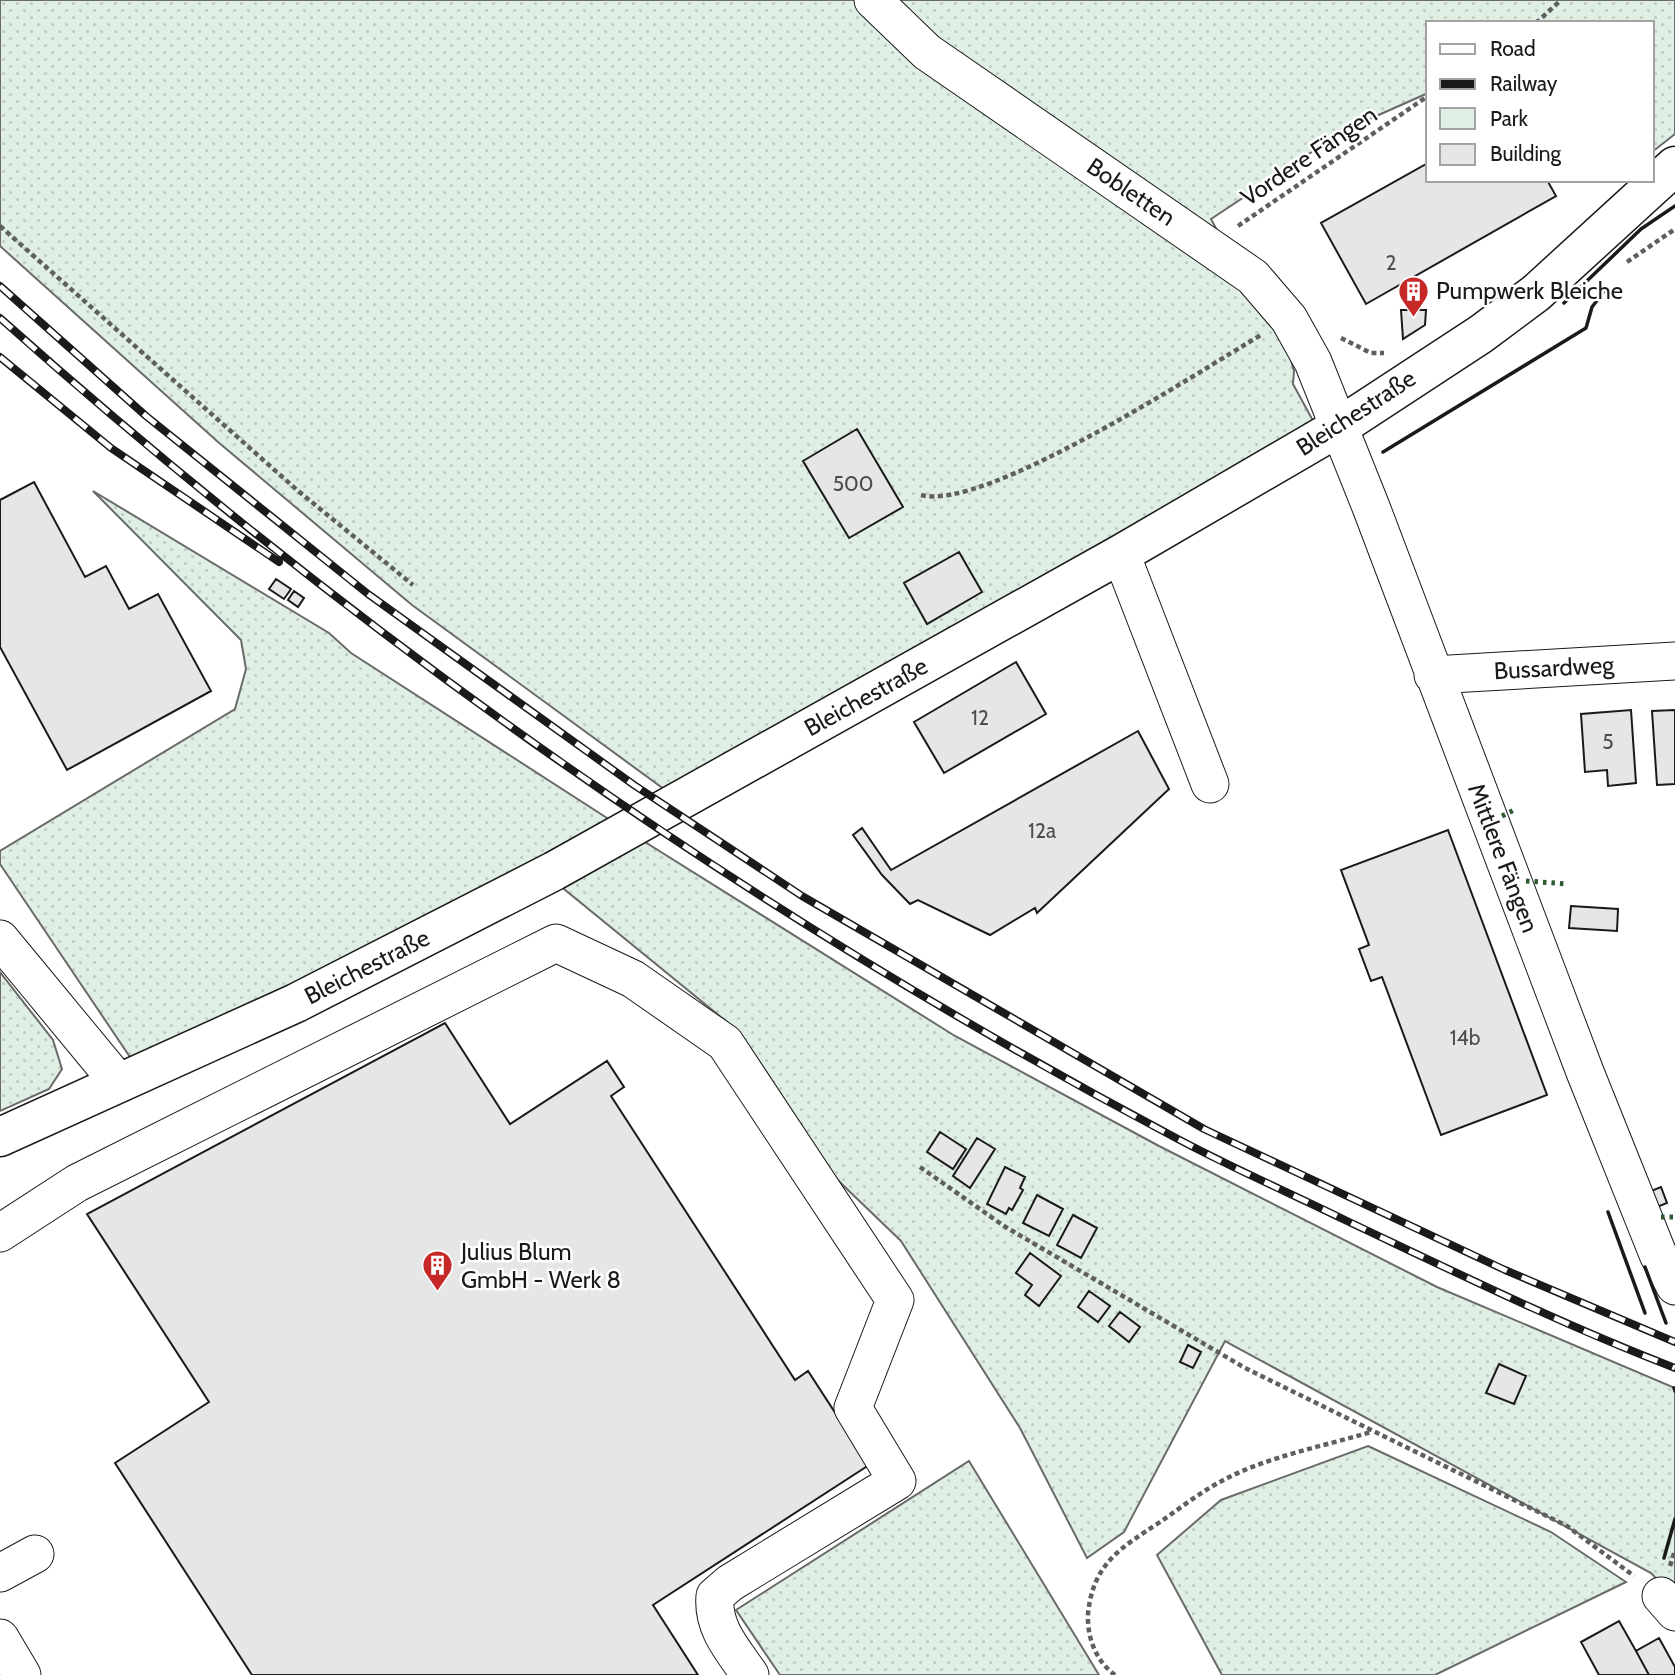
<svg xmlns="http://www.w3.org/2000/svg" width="1675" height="1675" viewBox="0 0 1675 1675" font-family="Cabin,sans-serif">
	<defs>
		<pattern id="green-dots" width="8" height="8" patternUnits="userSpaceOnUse" patternTransform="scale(1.75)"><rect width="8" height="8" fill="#e0efe3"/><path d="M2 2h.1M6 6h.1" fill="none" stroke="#c0ccc2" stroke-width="1.8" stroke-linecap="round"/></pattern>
	</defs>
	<rect width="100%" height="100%" fill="#fff"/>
	<!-- green -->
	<path fill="url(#green-dots)" stroke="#6a6a6a" stroke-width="2" d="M 0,0 L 1675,0 L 1675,134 L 1652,152 L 1652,23 L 1428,23 L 1428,93 L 1345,130 L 1211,219 L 1261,312 L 1288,349 L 1294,371 L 1293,384 L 1317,428 L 668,792 L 412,605 L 218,442 L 0,246 Z
		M 93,491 L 329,633 L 351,653 L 621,827 L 955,1036 L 1159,1146 L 1437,1287 L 1675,1388 L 1675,1598 L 1651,1573 L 1225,1341 L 1124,1532 L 1087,1558 L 1020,1428 L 901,1241 L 821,1164 L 738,1031 L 543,872 L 134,1063 L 0,864 L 0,851 L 235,709 L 246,669 L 241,640 Z
		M 0,972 L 53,1040 L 62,1069 L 49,1089 L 0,1111 Z
		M 1368,1446 L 1551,1532 L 1626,1582 L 1435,1675 L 1222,1675 L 1157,1555 L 1221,1500 Z
		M 969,1461 L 1099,1675 L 780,1675 L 736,1610 Z"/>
	<!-- building -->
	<path fill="#e6e6e6" stroke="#1a1a1a" stroke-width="2" d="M 1428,163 L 1428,180 L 1547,180 L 1556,196 L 1366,304 L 1321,223 Z
		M 1401,310 L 1426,310 L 1425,325 L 1403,339 Z
		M 857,429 L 903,507 L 849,538 L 803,461 Z
		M 34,482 L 85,577 L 106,566 L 129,609 L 158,594 L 211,691 L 67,770 L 0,647 L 0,500 Z
		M 959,552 L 982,592 L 927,624 L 904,583 Z
		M 276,579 L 291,589 L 284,599 L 269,589 Z
		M 294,591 L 304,598 L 298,607 L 288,600 Z
		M 1016,662 L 1046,714 L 944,773 L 914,722 Z
		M 1631,710 L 1636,783 L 1608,786 L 1607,770 L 1585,772 L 1581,714 Z
		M 1675,710 L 1675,784 L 1657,785 L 1652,711 Z
		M 1138,731 L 1169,789 L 1037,913 L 1035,908 L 990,935 L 918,900 L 910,904 L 882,875 L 853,835 L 862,828 L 891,870 Z
		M 1448,830 L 1547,1095 L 1441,1135 L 1382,977 L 1371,981 L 1359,949 L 1369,945 L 1341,870 Z
		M 1571,906 L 1618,909 L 1617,931 L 1569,928 Z
		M 445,1023 L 510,1124 L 607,1061 L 624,1087 L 611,1096 L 795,1380 L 808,1371 L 869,1465 L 653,1605 L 698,1675 L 252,1675 L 115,1463 L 209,1402 L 87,1214 Z
		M 940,1132 L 966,1149 L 953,1169 L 927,1152 Z
		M 977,1138 L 995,1149 L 970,1188 L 953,1176 Z
		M 1005,1167 L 1025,1177 L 1020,1188 L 1023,1190 L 1012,1210 L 1009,1208 L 1006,1214 L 987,1204 Z
		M 1661,1187 L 1667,1203 L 1657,1207 L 1651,1191 Z
		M 1037,1195 L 1063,1209 L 1049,1236 L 1023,1223 Z
		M 1073,1215 L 1097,1228 L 1081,1258 L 1057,1245 Z
		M 1030,1253 L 1061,1276 L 1039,1306 L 1025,1295 L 1032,1285 L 1016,1273 Z
		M 1089,1291 L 1110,1306 L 1098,1322 L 1078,1307 Z
		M 1120,1312 L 1140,1327 L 1129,1342 L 1109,1326 Z
		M 1188,1345 L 1201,1352 L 1193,1368 L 1180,1362 Z
		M 1499,1364 L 1526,1376 L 1514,1404 L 1486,1393 Z
		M 1619,1621 L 1636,1651 L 1649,1675 L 1599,1675 L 1581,1642 Z
		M 1659,1638 L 1675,1667 L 1675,1675 L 1649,1675 L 1636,1651 Z"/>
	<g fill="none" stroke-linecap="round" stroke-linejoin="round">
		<defs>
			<path id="minor" d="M 873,0 L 927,52 L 1253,277 L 1289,319 L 1313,362 L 1371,507 L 1585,1072 L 1658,1254 L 1675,1286
				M 1121,554 L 1210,784
				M 1433,675 L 1675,661
				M 0,939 L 119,1083
				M 0,1233 L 77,1183 L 556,943 L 633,979 L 725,1043 L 895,1300 L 853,1408 L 897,1481 L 730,1583 L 715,1596 C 712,1628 733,1650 750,1675
				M 0,1573 L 35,1554
				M 1661,1596 L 1675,1612
				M 0,1638 L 22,1675"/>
			<path id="major" d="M 0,1137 L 296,1003 L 554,871 L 1121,554 L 1339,427 L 1481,334 L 1536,293 L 1675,166"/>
		</defs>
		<!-- minor casing -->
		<use href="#minor" stroke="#1a1a1a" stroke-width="39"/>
		<!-- major casing -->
		<use href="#major" stroke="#1a1a1a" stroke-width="41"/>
		<!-- path -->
		<path stroke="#5f5f5f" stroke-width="4.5" stroke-dasharray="5 3.5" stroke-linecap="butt" d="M 1536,23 L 1561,0
			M 0,226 L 297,490 L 413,585
			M 1238,226 L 1428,96
			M 1627,262 L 1675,229
			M 1341,338 L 1371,353 L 1384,353
			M 921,495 C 985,512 1198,372 1261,335
			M 920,1167 L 1004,1226 L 1245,1368 L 1567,1526 L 1634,1576
			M 1670,1566 L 1675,1550
			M 1115,1675 C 1096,1661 1087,1638 1088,1614 C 1093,1563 1121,1548 1160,1522 C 1179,1509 1198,1494 1218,1483 C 1264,1457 1321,1447 1371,1432"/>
		<!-- minor -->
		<use href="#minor" stroke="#fff" stroke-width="37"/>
		<!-- major -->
		<use href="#major" stroke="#fff" stroke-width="38"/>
		<defs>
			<path id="rail" d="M 0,286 L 146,416 L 368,594 L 634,785 L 802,896 L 1204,1129 L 1505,1270 L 1675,1342
				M 0,318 C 358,637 752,914 1176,1138 C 1232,1168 1290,1193 1347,1221 C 1455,1272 1563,1325 1675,1368
				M 0,357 L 111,448 L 279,562"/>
		</defs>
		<!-- rail casing -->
		<use href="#rail" stroke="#1a1a1a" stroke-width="8"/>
		<!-- rail -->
		<use href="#rail" stroke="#fff" stroke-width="5" stroke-dasharray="16" stroke-linecap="butt"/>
		<!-- hedge -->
		<path stroke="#2b5a34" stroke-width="5" stroke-dasharray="3.5 5" stroke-linecap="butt" d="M 1502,816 L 1514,810
			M 1526,881 L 1568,884
			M 1661,1217 L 1675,1217"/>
		<!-- wall -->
		<path stroke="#1a1a1a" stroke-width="3.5" d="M 1564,303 L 1641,229 L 1675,206
			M 1383,452 L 1586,328 L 1592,307 L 1605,290
			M 1608,1212 L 1645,1313
			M 1645,1267 L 1666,1323
			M 1674,1388 L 1675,1391
			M 1664,1558 L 1675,1519"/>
	</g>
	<!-- icons -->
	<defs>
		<symbol id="building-pin" viewBox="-11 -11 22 30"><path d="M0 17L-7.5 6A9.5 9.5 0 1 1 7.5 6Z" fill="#c62828" stroke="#fff"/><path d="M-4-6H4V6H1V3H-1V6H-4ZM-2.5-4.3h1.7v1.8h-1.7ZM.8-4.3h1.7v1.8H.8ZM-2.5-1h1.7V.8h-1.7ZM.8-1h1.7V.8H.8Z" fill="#fff"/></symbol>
	</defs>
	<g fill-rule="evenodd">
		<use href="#building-pin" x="1396" y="274" width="35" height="47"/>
		<use href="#building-pin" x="420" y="1248" width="35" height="47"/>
	</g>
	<g text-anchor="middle" stroke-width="5" stroke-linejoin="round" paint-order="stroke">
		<!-- number labels -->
		<g font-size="21" fill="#4d4d4d">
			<text x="1391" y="270">2</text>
			<text x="853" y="491">500</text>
			<text x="980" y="725">12</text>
			<text x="1608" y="749">5</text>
			<text x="1042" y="838">12a</text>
			<text x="1465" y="1045">14b</text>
		</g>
		<!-- street labels -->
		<g font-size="24" fill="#1a1a1a" stroke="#fff">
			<text transform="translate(1309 156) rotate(-34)" y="8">Vordere Fängen</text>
			<text transform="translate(1131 192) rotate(34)" y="8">Bobletten</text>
			<text transform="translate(1356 413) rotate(-33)" y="8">Bleichestraße</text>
			<text transform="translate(1554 668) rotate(-3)" y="8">Bussardweg</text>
			<text transform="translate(866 697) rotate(-29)" y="8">Bleichestraße</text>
			<text transform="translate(1503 858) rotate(69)" y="8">Mittlere Fängen</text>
			<text transform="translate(367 967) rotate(-27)" y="8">Bleichestraße</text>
		</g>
		<!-- poi labels -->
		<g font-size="24" fill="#1a1a1a" stroke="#fff" text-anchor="start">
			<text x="1436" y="299">Pumpwerk Bleiche</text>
			<text x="461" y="1260">Julius Blum<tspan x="461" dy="28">GmbH - Werk 8</tspan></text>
		</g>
	</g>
	<!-- legend -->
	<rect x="1426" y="21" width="228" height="161" fill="#ffffff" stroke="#a3a3a3" stroke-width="2"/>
	<rect x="1440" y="44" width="35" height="10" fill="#ffffff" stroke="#a3a3a3" stroke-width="2"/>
	<text x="1490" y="56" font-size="21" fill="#1a1a1a">Road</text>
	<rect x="1440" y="79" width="35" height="10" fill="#1a1a1a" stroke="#a3a3a3" stroke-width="2"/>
	<text x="1490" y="91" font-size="21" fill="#1a1a1a">Railway</text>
	<rect x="1440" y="108" width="35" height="21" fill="#e0efe3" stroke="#a3a3a3" stroke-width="2"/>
	<text x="1490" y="126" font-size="21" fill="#1a1a1a">Park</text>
	<rect x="1440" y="144" width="35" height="21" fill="#e6e6e6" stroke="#a3a3a3" stroke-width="2"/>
	<text x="1490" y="161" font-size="21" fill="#1a1a1a">Building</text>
</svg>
